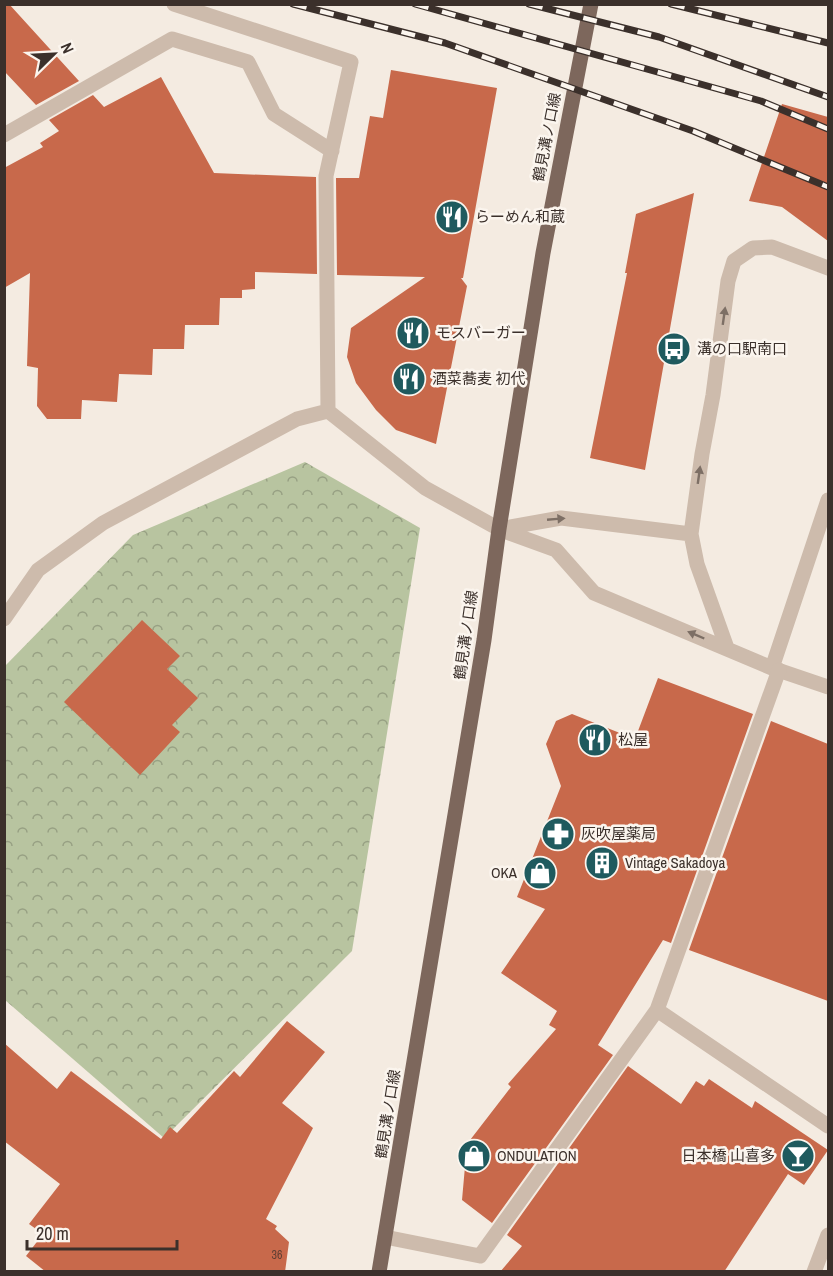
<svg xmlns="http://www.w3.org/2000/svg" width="833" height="1276" viewBox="0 0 833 1276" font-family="'Archivo Narrow','Noto Sans JP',sans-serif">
	<defs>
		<pattern id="forest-crowns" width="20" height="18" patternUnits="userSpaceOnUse" patternTransform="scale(1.5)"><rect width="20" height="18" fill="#b8c4a0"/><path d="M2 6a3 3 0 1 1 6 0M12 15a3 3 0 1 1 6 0" fill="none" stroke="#97a083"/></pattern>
	</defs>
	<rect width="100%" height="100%" fill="#f4ebe1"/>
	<!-- forest -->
	<path fill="url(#forest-crowns)" d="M 305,462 L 420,528 L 352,951 L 164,1138 L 5,1000 L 5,666 L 133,535 Z"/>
	<!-- building -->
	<path fill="#c8694b" d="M 4,4 L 9,4 L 79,81 L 36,105 L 4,71 Z
		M 391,70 L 497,88 L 463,278 L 461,278 L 467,286 L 436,444 L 396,430 L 376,410 L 356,383 L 347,357 L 351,328 L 425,277 L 337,275 L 336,178 L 359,178 L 370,116 L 383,118 Z
		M 161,77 L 214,173 L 316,177 L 317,274 L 255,272 L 255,289 L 242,290 L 242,298 L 220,298 L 219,325 L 185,325 L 184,349 L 153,349 L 152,375 L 119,374 L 117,402 L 82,400 L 81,419 L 47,419 L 37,406 L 38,368 L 27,366 L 30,273 L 4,288 L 4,168 L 43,147 L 40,143 L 59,131 L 49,120 L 93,95 L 104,107 Z
		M 782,104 L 828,117 L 828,241 L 782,207 L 749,201 Z
		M 694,193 L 645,470 L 590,458 L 627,273 L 625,273 L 636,214 Z
		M 142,620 L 180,656 L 167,669 L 198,698 L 172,725 L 180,732 L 140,775 L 64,702 Z
		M 658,678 L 753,714 L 671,943 L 663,940 L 598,1045 L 613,1055 L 492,1223 L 462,1200 L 467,1144 L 511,1087 L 508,1084 L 556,1029 L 549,1025 L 557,1011 L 501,973 L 545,909 L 517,897 L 561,786 L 546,744 L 556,721 L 572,714 L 635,739 Z
		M 771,721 L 828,744 L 828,1001 L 689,950 Z
		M 287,1021 L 325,1052 L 282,1103 L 313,1128 L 266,1219 L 277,1226 L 275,1229 L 289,1242 L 285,1272 L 46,1272 L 26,1256 L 43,1234 L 29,1224 L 60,1184 L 4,1141 L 4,1043 L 57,1089 L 71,1071 L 161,1139 L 170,1127 L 177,1133 L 234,1071 L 240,1077 Z
		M 628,1066 L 681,1104 L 696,1081 L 704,1086 L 709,1079 L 752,1108 L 755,1101 L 828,1150 L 804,1185 L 788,1174 L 724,1272 L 500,1272 L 522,1246 L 507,1235 Z"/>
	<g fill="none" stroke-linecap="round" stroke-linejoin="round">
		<!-- lane -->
		<path stroke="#cdbbac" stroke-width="15" d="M 499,529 L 561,518 L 691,534 L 702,454 L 713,395 L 728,281 L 734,261 L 753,248 L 772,247 L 828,268
			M 501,530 L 556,550 L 594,593 L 772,668 L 828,687
			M 691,534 L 697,564 L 727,648
			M 772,668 L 828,500"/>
		<!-- street -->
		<path stroke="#cdbbac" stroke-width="15" d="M 174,4 L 351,62 L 326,176 L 328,411
			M 4,135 L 172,39 L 248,62 L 274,114 L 332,151
			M 4,619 L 38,570 L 103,523 L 297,419 L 328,411 L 425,488 L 499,529
			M 657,1010 L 828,1126
			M 385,1237 L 480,1256 L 657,1010 L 779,670
			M 814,1272 L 828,1235"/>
		<!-- primary -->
		<path stroke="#7d675c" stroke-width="15" d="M 379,1272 L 484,640 L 499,529 L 543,253 L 591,4"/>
		<defs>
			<path id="rail" d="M 293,4 L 445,43 L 693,131 L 828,187
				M 415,4 L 761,101 L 828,129
				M 529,4 L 659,37 L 828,97
				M 671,4 L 828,43"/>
		</defs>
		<!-- rail casing -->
		<use href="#rail" stroke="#3b302b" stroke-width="7"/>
		<!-- rail -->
		<use href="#rail" stroke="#fbf5ee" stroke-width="4.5" stroke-dasharray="14" stroke-linecap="butt"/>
	</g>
	<!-- one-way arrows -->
	<defs><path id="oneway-solid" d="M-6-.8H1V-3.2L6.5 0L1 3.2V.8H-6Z" transform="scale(1.5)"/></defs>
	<g fill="#7d6f65">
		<use href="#oneway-solid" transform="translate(724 316) rotate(-82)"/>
		<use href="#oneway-solid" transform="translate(699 475) rotate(-82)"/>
		<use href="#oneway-solid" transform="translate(556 519) rotate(-5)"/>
		<use href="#oneway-solid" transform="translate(696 635) rotate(-157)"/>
	</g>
	<!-- icons -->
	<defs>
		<symbol id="restaurant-disc" viewBox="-11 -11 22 22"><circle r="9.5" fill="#1f5a5e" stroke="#fbf5ee"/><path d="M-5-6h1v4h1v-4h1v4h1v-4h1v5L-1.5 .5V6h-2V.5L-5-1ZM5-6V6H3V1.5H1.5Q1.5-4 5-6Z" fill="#fff"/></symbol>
		<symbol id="bus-disc" viewBox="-11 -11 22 22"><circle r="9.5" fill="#1f5a5e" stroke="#fbf5ee"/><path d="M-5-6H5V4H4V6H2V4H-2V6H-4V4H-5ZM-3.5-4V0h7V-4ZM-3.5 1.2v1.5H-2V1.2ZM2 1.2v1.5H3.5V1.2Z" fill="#fff"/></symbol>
		<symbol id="pharmacy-disc" viewBox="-11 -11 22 22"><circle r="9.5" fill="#1f5a5e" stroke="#fbf5ee"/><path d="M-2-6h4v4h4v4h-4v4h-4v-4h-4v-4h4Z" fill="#fff"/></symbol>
		<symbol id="building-disc" viewBox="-11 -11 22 22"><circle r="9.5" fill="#1f5a5e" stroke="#fbf5ee"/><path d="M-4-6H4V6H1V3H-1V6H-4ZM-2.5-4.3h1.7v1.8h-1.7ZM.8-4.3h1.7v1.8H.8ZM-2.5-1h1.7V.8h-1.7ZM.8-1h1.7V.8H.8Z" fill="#fff"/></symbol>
		<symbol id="shop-disc" viewBox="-11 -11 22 22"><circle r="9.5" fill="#1f5a5e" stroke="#fbf5ee"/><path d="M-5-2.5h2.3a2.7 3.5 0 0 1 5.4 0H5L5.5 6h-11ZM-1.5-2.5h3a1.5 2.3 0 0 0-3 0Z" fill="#fff"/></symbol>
		<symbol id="bar-disc" viewBox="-11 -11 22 22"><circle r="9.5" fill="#1f5a5e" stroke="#fbf5ee"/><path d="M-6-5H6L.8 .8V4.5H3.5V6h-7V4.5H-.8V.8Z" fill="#fff"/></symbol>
	</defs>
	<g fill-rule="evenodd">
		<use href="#restaurant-disc" x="433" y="198" width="38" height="38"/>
		<use href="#restaurant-disc" x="394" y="314" width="38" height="38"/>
		<use href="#bus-disc" x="655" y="330" width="38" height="38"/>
		<use href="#restaurant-disc" x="390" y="360" width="38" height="38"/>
		<use href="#restaurant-disc" x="576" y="721" width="38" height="38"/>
		<use href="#pharmacy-disc" x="539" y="815" width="38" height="38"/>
		<use href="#building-disc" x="583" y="844" width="38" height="38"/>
		<use href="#shop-disc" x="521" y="854" width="38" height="38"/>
		<use href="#shop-disc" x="455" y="1137" width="38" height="38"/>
		<use href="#bar-disc" x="779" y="1137" width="38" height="38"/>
	</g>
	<g text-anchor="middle" stroke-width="5" stroke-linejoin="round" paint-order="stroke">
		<!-- number labels -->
		<g font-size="12" fill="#5e3e33">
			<text x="277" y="1259">36</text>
		</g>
		<!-- street labels -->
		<g font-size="15" fill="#3b302b" stroke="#fbf5ee">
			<text transform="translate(547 137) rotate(-79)" y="5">鶴見溝ノ口線</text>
			<text transform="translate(466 635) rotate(-82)" y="5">鶴見溝ノ口線</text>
			<text transform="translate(388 1114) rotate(-81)" y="5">鶴見溝ノ口線</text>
		</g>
		<!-- poi labels -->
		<g font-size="15" fill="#3b302b" stroke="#fbf5ee" text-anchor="start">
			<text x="475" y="222">らーめん和蔵</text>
			<text x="436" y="338">モスバーガー</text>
			<text x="697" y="354">溝の口駅南口</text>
			<text x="432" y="384">酒菜蕎麦 初代</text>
			<text x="618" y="745">松屋</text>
			<text x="581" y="839">灰吹屋薬局</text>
			<text x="625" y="868">Vintage Sakadoya</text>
			<text x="517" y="878" text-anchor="end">OKA</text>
			<text x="497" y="1161">ONDULATION</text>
			<text x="775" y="1161" text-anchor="end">日本橋 山喜多</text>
		</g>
	</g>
	<!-- border -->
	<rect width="833" height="1276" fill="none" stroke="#3b302b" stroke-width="12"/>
	<!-- north arrow -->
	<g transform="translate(54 54) rotate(66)" stroke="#fbf5ee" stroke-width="4.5" paint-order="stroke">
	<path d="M0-4.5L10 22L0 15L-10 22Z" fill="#3b302b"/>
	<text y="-9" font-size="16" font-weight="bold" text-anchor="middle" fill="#3b302b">N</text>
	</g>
	<!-- scale -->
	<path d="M27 1240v9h150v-9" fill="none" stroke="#3b302b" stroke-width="3"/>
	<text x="36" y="1240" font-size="18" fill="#3b302b" stroke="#fbf5ee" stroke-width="4.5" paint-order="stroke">20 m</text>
</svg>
